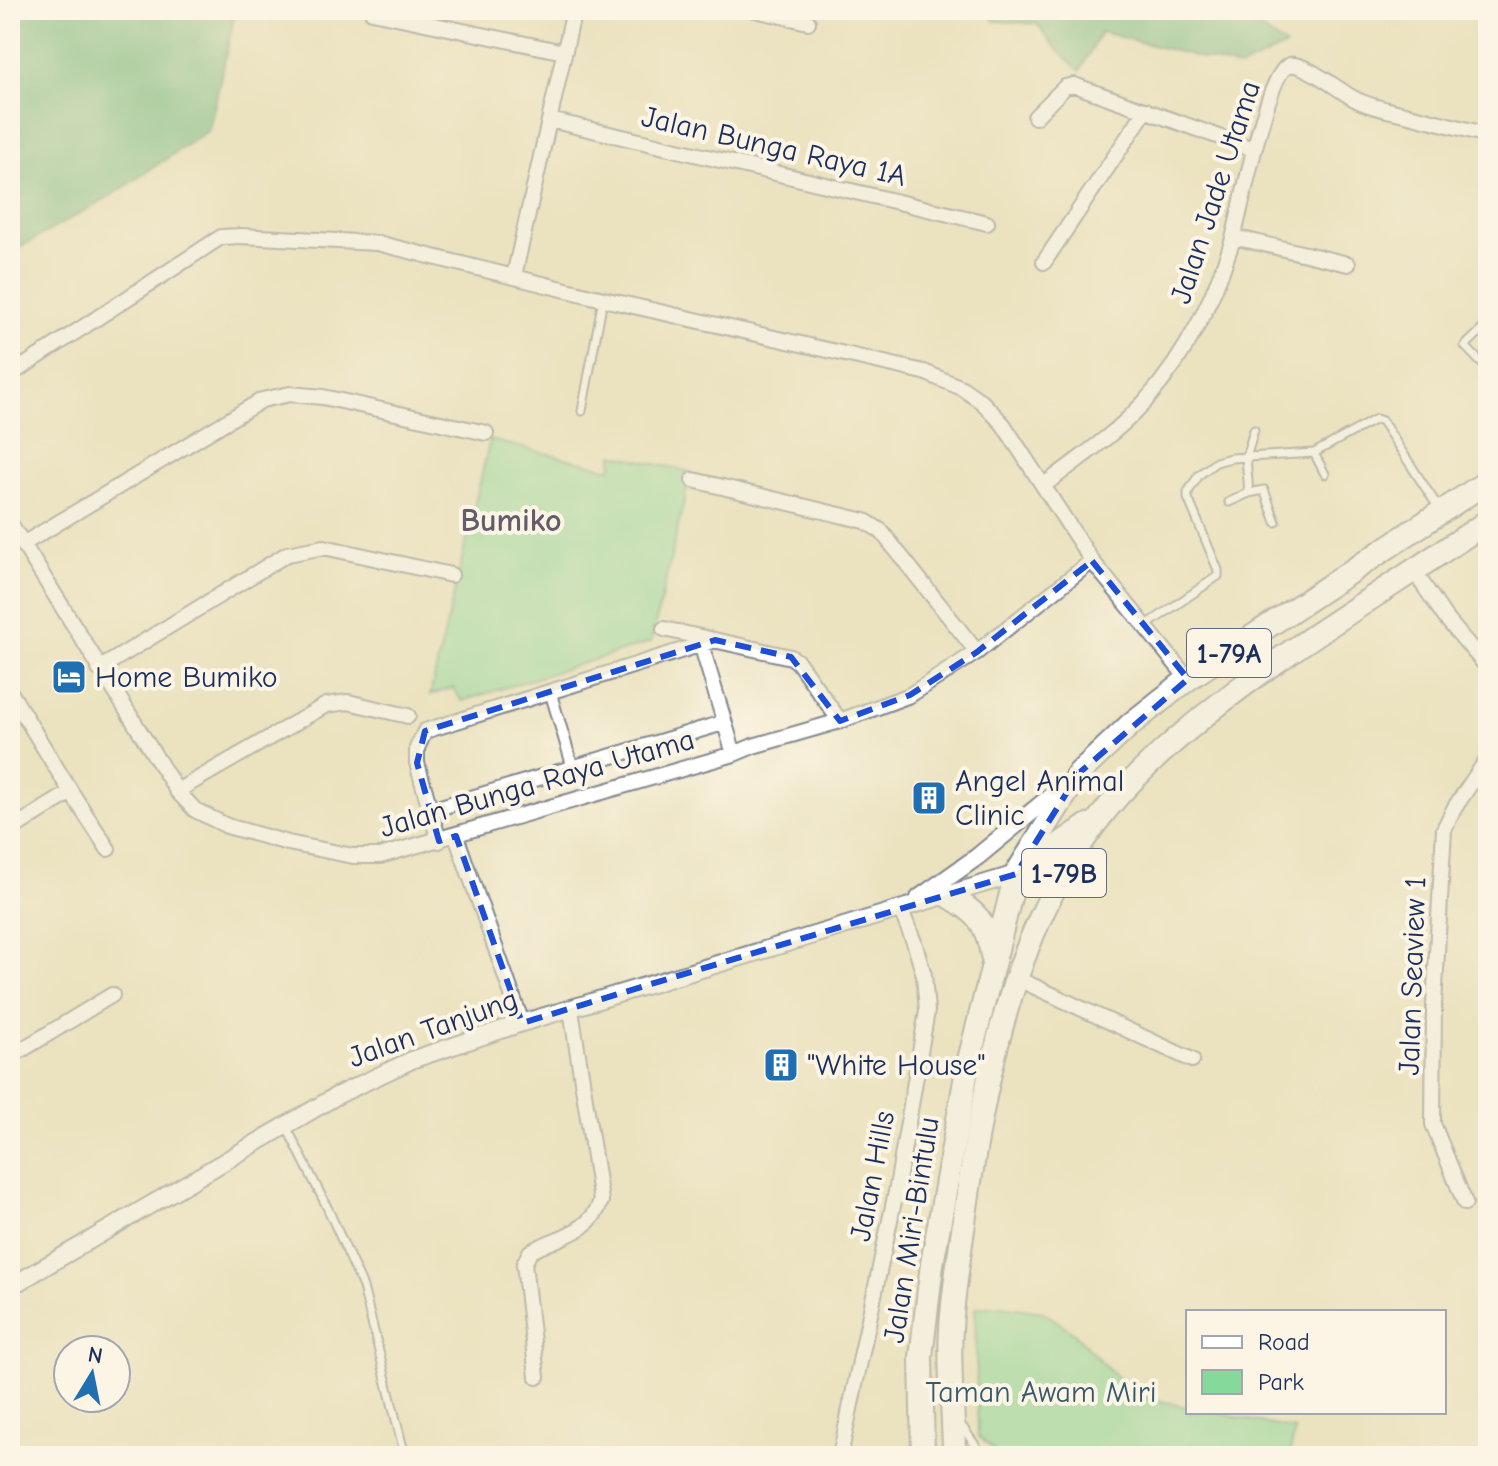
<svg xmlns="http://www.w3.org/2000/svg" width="1498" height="1466" viewBox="0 0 1498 1466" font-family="'Comic Neue',sans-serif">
	<rect width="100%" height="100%" fill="#fcf5e5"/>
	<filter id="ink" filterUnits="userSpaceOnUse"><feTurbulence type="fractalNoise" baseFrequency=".0125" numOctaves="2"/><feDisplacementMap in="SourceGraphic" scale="16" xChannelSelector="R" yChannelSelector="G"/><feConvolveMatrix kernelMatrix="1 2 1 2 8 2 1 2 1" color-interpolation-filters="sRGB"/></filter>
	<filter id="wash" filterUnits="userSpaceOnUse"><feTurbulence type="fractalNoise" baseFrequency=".006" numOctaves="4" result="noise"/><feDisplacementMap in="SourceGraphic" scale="32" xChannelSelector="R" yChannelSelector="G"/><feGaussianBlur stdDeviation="1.8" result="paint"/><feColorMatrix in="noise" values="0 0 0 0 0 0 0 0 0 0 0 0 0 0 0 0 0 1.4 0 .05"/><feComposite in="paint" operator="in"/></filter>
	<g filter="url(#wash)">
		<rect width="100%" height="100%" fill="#ebe2c0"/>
		<!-- green -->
		<path fill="#85d99b" stroke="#50847c" stroke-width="2" d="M 490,440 L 611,469 L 613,454 L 691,472 L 651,642 L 462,701 L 453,688 L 430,695 Z
			M 1001,1306 L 1043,1312 L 1073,1332 L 1113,1374 L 1139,1396 L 1188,1407 L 1188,1412 L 1213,1412 L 1295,1430 L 1289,1456 L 1000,1456 L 978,1436 L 975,1308 Z"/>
		<!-- forest -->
		<path fill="#6cb983" stroke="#447470" stroke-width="2" d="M 10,10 L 236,10 L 209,130 L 114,194 L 10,253 Z
			M 987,10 L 1258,10 L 1249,20 L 1286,46 L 1240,68 L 1101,32 L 1080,71 L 1055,47 L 1037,24 L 994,21 Z"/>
	</g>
	<g filter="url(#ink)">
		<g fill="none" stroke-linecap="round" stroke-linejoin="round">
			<defs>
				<path id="service" d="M 1488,324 L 1465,346 L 1488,370
					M 582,411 L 603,299
					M 1314,453 L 1325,474
					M 1249,493 L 1264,490 L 1276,522
					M 1229,502 L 1249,493 L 1246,458 L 1254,430
					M 1144,627 L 1218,576 L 1218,570 L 1188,498 L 1188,492 L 1199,475 L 1216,462 L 1231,458 L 1314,453 L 1376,419 L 1382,421 L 1440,510
					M 286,1126 L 327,1207 L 363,1287 L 405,1456
					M 961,1425 L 983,1456"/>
				<path id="pedestrian" d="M 550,691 L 573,768"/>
				<path id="minor" d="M 755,10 L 808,22
					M 372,12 L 564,52
					M 1035,117 L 1065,87 L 1074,85 L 1253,149
					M 550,120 L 987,223
					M 1234,237 L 1348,264
					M 1044,262 L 1146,110
					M 514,276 L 574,10
					M 10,375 L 221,237 L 242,236 L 377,243 L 603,299 L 924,372 L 962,388 L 982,402 L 1003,424 L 1092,561 L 1188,679
					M 693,480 L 865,521 L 881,531 L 977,652
					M 1043,486 C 1071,464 1103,443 1129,418 C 1179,370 1211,308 1232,242 C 1240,217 1266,71 1290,65 C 1304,62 1340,91 1353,98 C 1369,107 1388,110 1405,114 C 1433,121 1460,128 1488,135
					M 10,523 L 177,791 L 195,810 L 227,826 L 288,843 L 353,856 L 380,856 L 734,754 L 753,746 L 840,721 L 910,695 L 977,652 L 1092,561
					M 23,544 L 262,400 L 290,394 L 323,397 L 486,433
					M 1414,571 L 1445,617 L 1488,668
					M 664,629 L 791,657 L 798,662 L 840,721
					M 701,644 L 734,754
					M 99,669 L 287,554 L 324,547 L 451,575
					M 10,692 L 71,792 L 10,830
					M 177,791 L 326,705 L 348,702 L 408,716
					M 71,792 L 108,849
					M 431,810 L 723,723
					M 456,836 L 522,1023
					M 439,841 L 417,763 L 417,748 L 425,731 L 715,640
					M 1016,978 L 1192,1060
					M 10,1057 L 112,995
					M 1465,1203 L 1433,1124 L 1434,1005 L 1444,829 L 1455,807 L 1488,758
					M 537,1377 L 524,1264 L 530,1252 C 557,1236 589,1235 601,1201 L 571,1010
					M 840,1456 L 897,1187 L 927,1011 L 924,975 L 914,942 L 900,908"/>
				<path id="tertiary" d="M 919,898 L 977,857 L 1068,782
					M 10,1287 L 338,1095 L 414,1059 L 522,1023 L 1016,874"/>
				<path id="trunk" d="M 1021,871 L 1088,825
					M 947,895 C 976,912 986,920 992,955
					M 923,1456 L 921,1357 L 932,1264 L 968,1064 L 1016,874 L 1079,773 L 1131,724 L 1188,679 L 1488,481
					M 954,1456 C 954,1414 948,1371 951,1329 C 953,1291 960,1253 965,1215 C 987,1061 1021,890 1136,777 C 1239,674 1369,603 1488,521"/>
			</defs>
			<!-- service casing -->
			<use href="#service" stroke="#83888f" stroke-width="11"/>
			<!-- pedestrian casing -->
			<use href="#pedestrian" stroke="#83888f" stroke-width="14"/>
			<!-- minor casing -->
			<use href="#minor" stroke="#83888f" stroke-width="18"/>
			<!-- tertiary casing -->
			<use href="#tertiary" stroke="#83888f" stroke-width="20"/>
			<!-- trunk casing -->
			<use href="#trunk" stroke="#83888f" stroke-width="26"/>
			<!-- service -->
			<use href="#service" stroke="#fff" stroke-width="7"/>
			<!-- pedestrian -->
			<use href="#pedestrian" stroke="#fff" stroke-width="10"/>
			<!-- minor -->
			<use href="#minor" stroke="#fff" stroke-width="14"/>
			<!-- tertiary -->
			<use href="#tertiary" stroke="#fff" stroke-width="16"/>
			<!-- trunk -->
			<use href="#trunk" stroke="#fff" stroke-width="22"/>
		</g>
	</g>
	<!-- marked area -->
	<path d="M0 0H1498V1466H0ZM 1092,561 L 1188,679 L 1079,773 L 1016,874 L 522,1023 L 456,836 L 439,841 L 417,763 L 425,731 L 715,640 L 791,657 L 840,721 L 910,695 L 977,652 Z" fill="#ebe2c0" fill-opacity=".55" fill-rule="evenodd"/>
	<path fill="none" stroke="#1d4ed8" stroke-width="6" stroke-dasharray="16 10" stroke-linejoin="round" d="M 1092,561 L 1188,679 L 1079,773 L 1016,874 L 522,1023 L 456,836 L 439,841 L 417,763 L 425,731 L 715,640 L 791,657 L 840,721 L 910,695 L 977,652 Z"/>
	<!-- icons -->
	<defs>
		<symbol id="hotel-square" viewBox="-11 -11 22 22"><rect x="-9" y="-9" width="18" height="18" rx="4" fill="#1f6fb2" stroke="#fcf5e5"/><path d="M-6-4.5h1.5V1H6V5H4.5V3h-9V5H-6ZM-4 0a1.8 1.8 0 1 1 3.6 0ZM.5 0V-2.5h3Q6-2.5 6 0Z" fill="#fff"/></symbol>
		<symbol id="building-square" viewBox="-11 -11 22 22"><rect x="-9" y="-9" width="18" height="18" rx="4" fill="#1f6fb2" stroke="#fcf5e5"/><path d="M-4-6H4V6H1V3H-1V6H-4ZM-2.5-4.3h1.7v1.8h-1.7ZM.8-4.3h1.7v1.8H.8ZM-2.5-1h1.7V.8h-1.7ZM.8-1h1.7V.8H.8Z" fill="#fff"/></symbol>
	</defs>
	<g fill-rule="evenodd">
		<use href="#hotel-square" x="49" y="657" width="40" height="40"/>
		<use href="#building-square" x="909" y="778" width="40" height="40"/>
		<use href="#building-square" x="761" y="1045" width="40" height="40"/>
	</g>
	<g text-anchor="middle" stroke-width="8" stroke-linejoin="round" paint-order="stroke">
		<!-- shield labels -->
		<g fill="#fcf5e5" stroke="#5e6a86" stroke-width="2">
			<rect x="1187" y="629" width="84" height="48" rx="6"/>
			<rect x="1022" y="849" width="84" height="48" rx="6"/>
		</g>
		<g font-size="28" font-weight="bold" fill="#1b2f5e">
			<text x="1229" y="663">1-79A</text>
			<text x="1064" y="883">1-79B</text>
		</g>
		<!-- street labels -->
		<g font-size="30" fill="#1b2f5e" stroke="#fcf5e5">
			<text transform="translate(774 146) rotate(13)" y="10">Jalan Bunga Raya 1A</text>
			<text transform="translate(1215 192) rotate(-72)" y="10">Jalan Jade Utama</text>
			<text transform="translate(537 783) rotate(-16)" y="10">Jalan Bunga Raya Utama</text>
			<text transform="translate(1412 976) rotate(-88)" y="10">Jalan Seaview 1</text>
			<text transform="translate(433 1028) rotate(-20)" y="10">Jalan Tanjung</text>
			<text transform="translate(872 1176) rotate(-79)" y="10">Jalan Hills</text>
			<text transform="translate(911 1230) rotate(-81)" y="10">Jalan Miri-Bintulu</text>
		</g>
		<!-- poi labels -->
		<g font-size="30" fill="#1b2f5e" stroke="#fcf5e5" text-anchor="start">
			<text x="95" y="687">Home Bumiko</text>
			<text x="955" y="791">Angel Animal<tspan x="955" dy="34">Clinic</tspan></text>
			<text x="807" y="1075">"White House"</text>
		</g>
		<!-- park labels -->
		<g font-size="30" fill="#365a6d" stroke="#fcf5e5">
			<text x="1041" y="1402">Taman Awam Miri</text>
		</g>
		<!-- neighbourhood labels -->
		<g font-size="32" font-weight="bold" fill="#665b6a" stroke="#fcf5e5">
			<text x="511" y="531">Bumiko</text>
		</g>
	</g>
	<!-- margin -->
	<rect width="1498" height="1466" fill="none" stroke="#fcf5e5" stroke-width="40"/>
	<!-- legend -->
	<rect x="1186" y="1310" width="260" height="104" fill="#fcf5e5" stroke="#a2a6af" stroke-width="2"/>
	<rect x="1202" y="1336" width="40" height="12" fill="#ffffff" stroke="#a2a6af" stroke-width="2"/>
	<text x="1258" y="1350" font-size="24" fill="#1b2f5e">Road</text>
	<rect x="1202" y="1370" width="40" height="24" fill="#85d99b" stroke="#a2a6af" stroke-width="2"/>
	<text x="1258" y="1390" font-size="24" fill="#1b2f5e">Park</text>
	<!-- north arrow -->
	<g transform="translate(92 1374) rotate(10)"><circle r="38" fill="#fcf5e5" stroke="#a2a6af" stroke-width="2"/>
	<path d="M0-6L14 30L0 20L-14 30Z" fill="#1f6fb2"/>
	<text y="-12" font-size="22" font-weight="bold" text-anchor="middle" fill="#1b2f5e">N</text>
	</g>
</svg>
